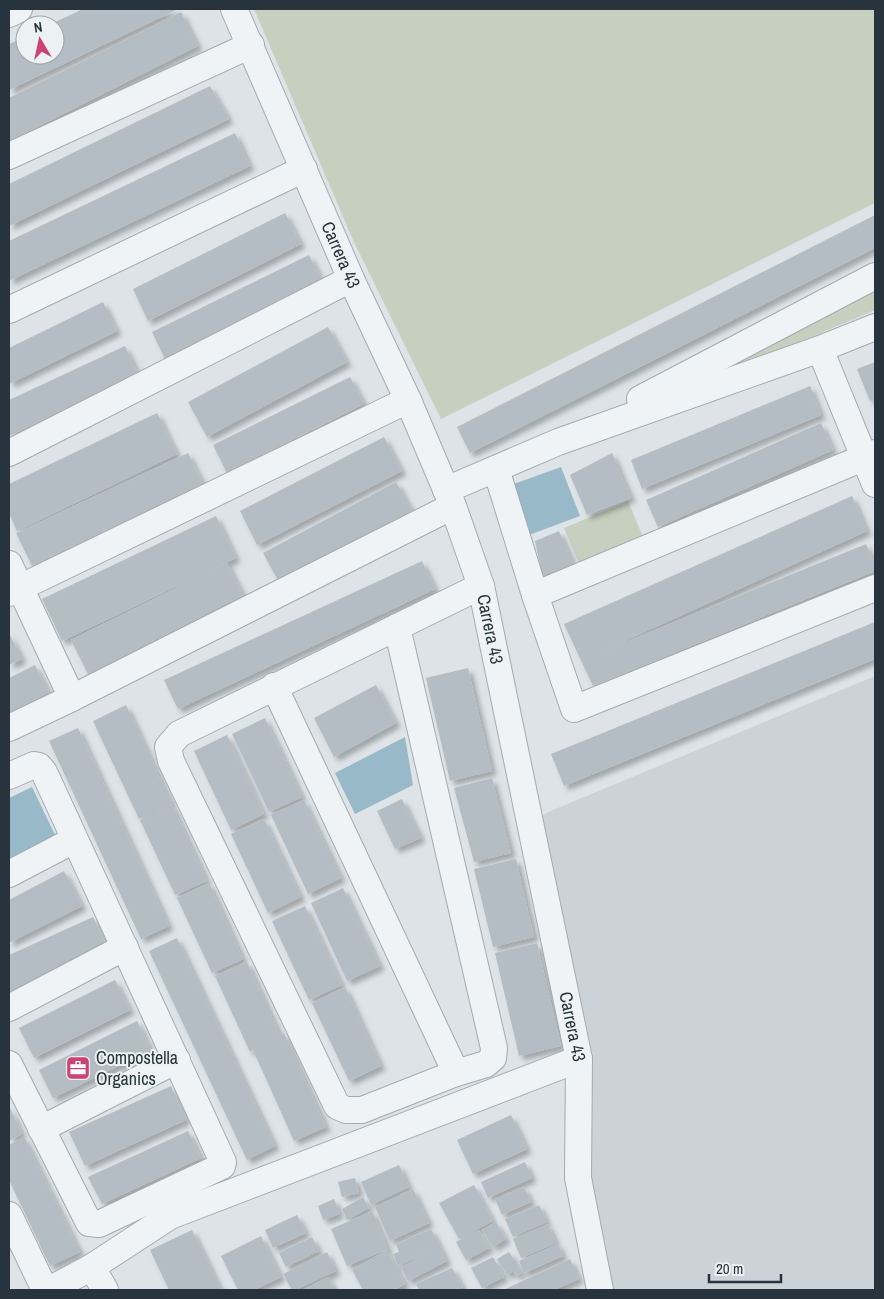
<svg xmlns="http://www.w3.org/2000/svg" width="884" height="1299" viewBox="0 0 884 1299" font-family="'Archivo Narrow',sans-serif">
	<defs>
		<filter id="shadow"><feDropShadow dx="4.5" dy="4.5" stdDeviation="2.5" flood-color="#0004"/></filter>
	</defs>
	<rect width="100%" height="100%" fill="#dde3e7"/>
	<!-- built -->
	<path fill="#cbd3d8" d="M 875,676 L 875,1290 L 609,1290 L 566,1054 L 519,827 L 553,810 Z"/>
	<!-- green -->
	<path fill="#c7d0be" d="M 254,9 L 875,9 L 875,203 L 441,419 L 353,240 Z
		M 875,289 L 875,310 L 667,398 Z
		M 628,501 L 645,542 L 581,568 L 564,528 Z"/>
	<!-- water -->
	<path fill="#98b9c7" d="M 561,467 L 580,516 L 529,535 L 511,485 Z
		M 405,737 L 413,785 L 355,814 L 335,773 Z
		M 32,787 L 56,837 L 9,859 L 9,798 Z"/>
	<!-- building -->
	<path fill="#b4bdc3" filter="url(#shadow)" d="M 83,9 L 178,9 L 9,90 L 9,44 L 25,37 L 25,55 L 55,55 L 55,25 L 49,25 Z
		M 181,12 L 198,46 L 9,141 L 9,98 Z
		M 210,86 L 229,119 L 9,226 L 9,184 Z
		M 235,133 L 250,166 L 9,281 L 9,241 Z
		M 285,213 L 301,244 L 148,321 L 133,289 Z
		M 875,215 L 875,248 L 470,453 L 457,427 Z
		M 309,255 L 323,282 L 165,359 L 152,332 Z
		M 103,302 L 117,331 L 9,384 L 9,348 Z
		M 328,327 L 347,362 L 207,437 L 188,402 Z
		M 125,346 L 139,376 L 9,436 L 9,400 Z
		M 875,362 L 875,399 L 870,401 L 857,369 Z
		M 350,377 L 364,404 L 227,473 L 213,445 Z
		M 810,386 L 821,415 L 642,489 L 631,460 Z
		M 157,413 L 177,454 L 17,531 L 9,513 L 9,484 Z
		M 821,423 L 833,450 L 658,527 L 646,500 Z
		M 384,437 L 402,471 L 257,545 L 240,511 Z
		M 188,453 L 204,486 L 32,566 L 16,533 Z
		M 612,453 L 631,498 L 587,515 L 570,475 Z
		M 396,482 L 412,511 L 279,582 L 263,553 Z
		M 852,496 L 867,531 L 596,654 L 866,544 L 875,567 L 875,571 L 593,686 L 564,624 Z
		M 216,516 L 236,558 L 62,641 L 42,599 Z
		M 559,531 L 576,570 L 544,583 L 535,541 Z
		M 422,561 L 435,589 L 178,709 L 164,680 Z
		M 227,563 L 244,597 L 88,674 L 71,640 Z
		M 875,622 L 875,659 L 564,786 L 551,754 Z
		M 9,633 L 22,659 L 9,665 Z
		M 35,665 L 49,693 L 9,714 L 9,678 Z
		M 468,668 L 492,771 L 450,781 L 426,678 Z
		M 376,685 L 396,723 L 334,757 L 314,718 Z
		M 126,705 L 172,804 L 139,819 L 93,721 Z
		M 265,718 L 302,797 L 269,812 L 232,734 Z
		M 78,728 L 169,926 L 141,939 L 49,741 Z
		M 227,735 L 264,814 L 231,830 L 194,751 Z
		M 492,778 L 511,853 L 474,862 L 454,788 Z
		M 402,799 L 421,838 L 395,849 L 377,811 Z
		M 304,800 L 341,878 L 308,894 L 271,815 Z
		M 172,805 L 207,881 L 175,895 L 140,820 Z
		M 264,819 L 301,897 L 268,913 L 231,834 Z
		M 516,859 L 534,937 L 493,947 L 474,869 Z
		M 64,871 L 82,906 L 9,943 L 9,900 Z
		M 209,883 L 243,959 L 212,973 L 177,898 Z
		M 343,888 L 380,966 L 347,981 L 311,903 Z
		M 305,906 L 342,985 L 309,1000 L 272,921 Z
		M 93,917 L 108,949 L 9,994 L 9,955 Z
		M 177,938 L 275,1146 L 247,1160 L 149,951 Z
		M 537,943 L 561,1046 L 519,1056 L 495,953 Z
		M 247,962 L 280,1035 L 284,1033 L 326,1127 L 294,1141 L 253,1050 L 250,1052 L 215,976 Z
		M 115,980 L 130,1010 L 34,1058 L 19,1028 Z
		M 345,987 L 381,1066 L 349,1081 L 312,1003 Z
		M 137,1021 L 151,1050 L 53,1098 L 39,1070 Z
		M 171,1086 L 186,1120 L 85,1166 L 69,1132 Z
		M 9,1106 L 22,1134 L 9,1141 Z
		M 511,1115 L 527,1149 L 473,1174 L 457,1140 Z
		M 188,1131 L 201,1158 L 102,1204 L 88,1177 Z
		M 24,1137 L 80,1252 L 50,1266 L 9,1180 L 9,1145 Z
		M 525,1162 L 532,1178 L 488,1198 L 481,1182 Z
		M 399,1165 L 409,1187 L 371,1205 L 361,1182 Z
		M 355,1178 L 359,1193 L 342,1197 L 338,1182 Z
		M 474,1185 L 493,1221 L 459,1239 L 439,1203 Z
		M 524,1187 L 531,1202 L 502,1215 L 495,1199 Z
		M 413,1189 L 429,1223 L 390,1241 L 375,1207 Z
		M 363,1197 L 369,1208 L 347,1220 L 342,1209 Z
		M 334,1199 L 340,1214 L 323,1220 L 318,1206 Z
		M 539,1205 L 547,1222 L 513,1237 L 505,1219 Z
		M 372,1211 L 388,1249 L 347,1266 L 331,1229 Z
		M 297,1215 L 306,1233 L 273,1248 L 265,1230 Z
		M 496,1222 L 506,1239 L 493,1247 L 482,1230 Z
		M 548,1224 L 556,1243 L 521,1258 L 513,1239 Z
		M 431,1229 L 447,1261 L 408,1281 L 401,1267 L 435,1250 L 398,1266 L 393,1254 L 399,1252 L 396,1244 Z
		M 192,1230 L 221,1290 L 169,1290 L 150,1250 Z
		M 479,1230 L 489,1248 L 466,1260 L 456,1242 Z
		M 261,1236 L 281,1277 L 254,1290 L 238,1290 L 221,1256 Z
		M 312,1237 L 319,1251 L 286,1267 L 279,1253 Z
		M 558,1244 L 563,1256 L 524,1273 L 519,1261 Z
		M 387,1250 L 405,1284 L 394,1290 L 363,1290 L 352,1270 Z
		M 327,1252 L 336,1271 L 295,1290 L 292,1290 L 283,1274 Z
		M 509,1252 L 522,1273 L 516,1276 L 513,1271 L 507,1275 L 497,1259 Z
		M 493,1257 L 504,1277 L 482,1288 L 471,1268 Z
		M 570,1259 L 579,1279 L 554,1290 L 503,1290 Z
		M 452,1268 L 463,1287 L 456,1290 L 419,1290 L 416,1284 Z
		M 328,1277 L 335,1290 L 303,1290 Z"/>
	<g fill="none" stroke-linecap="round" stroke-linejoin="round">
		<defs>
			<g id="street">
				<path id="s1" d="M 234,9 L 351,279 L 408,400 L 453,506 L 481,586 L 579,1059 L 578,1178 L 600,1290"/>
				<path d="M 9,14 L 19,9"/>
				<path d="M 9,156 L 251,45"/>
				<path d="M 9,310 L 304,169"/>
				<path d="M 820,349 L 875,484"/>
				<path d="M 640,399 L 875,276"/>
				<path d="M 9,453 L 351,279"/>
				<path d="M 496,469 L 535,595 L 574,709 L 875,588"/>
				<path d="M 446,490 L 558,442 L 820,349 L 875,327"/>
				<path d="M 9,564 L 72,698"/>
				<path d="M 9,593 L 408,400"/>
				<path d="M 535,595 L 875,453"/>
				<path d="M 397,627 L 494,1048 L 493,1058 L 486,1064 L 456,1073 L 362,1110 L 346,1110 L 337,1106 L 171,761 L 168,747 L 179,734 L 481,586"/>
				<path d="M 274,686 L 456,1073"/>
				<path d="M 9,728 L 72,698 L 453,506"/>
				<path d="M 9,776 L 34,765 L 39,766 L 44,772 L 223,1162 L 222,1166 L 99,1224 L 89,1223 L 9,1064"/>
				<path d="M 9,874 L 74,840"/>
				<path d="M 9,1008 L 125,947"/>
				<path d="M 41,1129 L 177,1060"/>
				<path d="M 9,1215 L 45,1290"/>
				<path d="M 92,1267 L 105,1290"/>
				<path d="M 49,1290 L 92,1267 L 170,1216 L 579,1059"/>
			</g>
		</defs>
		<!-- street casing -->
		<use href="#street" stroke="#a3abb1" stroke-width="28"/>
		<!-- street -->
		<use href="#street" stroke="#eff3f5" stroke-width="26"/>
	</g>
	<!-- icons -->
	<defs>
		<symbol id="office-square" viewBox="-11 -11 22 22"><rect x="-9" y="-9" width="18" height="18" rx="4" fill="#cb4275" stroke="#ecf1f4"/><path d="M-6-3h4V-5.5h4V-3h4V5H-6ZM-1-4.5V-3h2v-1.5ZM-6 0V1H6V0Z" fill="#fff"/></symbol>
	</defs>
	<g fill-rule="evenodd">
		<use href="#office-square" x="64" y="1054" width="28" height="28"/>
	</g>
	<g text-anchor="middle" stroke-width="4" stroke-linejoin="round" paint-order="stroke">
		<!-- street labels -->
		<g font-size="18" fill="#27343d" stroke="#ecf1f4">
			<text dy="6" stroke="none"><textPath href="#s1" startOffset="268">Carrera 43</textPath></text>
			<text dy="6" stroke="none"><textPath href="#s1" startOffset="672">Carrera 43</textPath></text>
			<text dy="6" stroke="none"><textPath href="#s1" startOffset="1078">Carrera 43</textPath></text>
		</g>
		<!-- poi labels -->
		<g font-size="18" fill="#27343d" stroke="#ecf1f4" text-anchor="start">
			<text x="96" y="1064">Compostella<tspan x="96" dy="21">Organics</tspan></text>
		</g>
	</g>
	<!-- border -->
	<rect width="884" height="1299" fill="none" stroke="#27343d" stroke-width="20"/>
	<!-- north arrow -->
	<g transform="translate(40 40) rotate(351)"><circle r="24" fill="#ecf1f4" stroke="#9da5ab"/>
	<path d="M0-4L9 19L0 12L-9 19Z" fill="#cb4275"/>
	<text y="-8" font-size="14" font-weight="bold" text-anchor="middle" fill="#27343d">N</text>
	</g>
	<!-- scale -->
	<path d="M709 1274v8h72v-8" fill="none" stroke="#27343d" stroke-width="2.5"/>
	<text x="716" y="1274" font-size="15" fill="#27343d" stroke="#ecf1f4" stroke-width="4" paint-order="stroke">20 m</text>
</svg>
